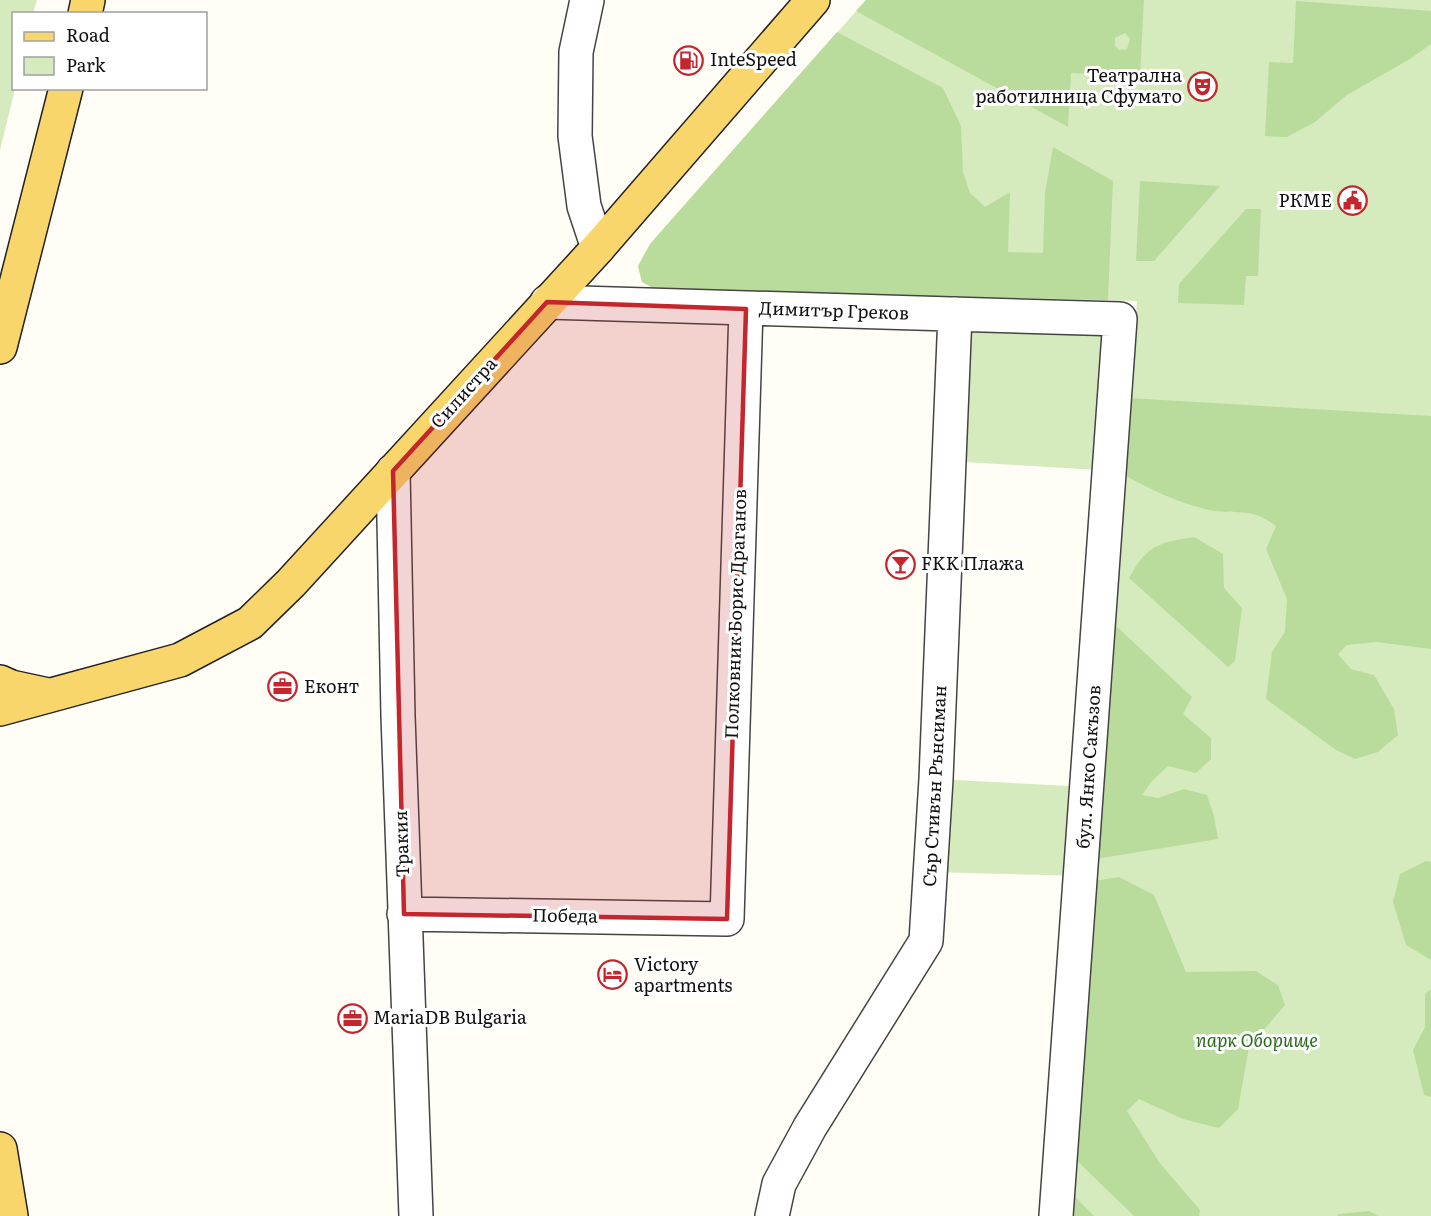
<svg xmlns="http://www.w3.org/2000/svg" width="1431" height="1216" viewBox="0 0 1431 1216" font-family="Literata,serif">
	<rect width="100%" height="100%" fill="#fffdf5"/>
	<!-- green -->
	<path fill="#d5ebbd" d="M 0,0 L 37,0 L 33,13 L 14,14 L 15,89 L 0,150 Z
		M 866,0 L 1431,0 L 1431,1216 L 1069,1216 L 1137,301 L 657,290 L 642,282 L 638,266 L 650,244 Z
		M 955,327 L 1109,333 L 1098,470 L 949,461 Z
		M 936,779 L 1087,787 L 1081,876 L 932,872 Z"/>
	<!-- forest -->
	<path fill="#b9dc9c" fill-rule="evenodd" d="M 866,0 L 1144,0 L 1140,76 L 1071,73 L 1068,127 L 856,11 ZM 1125,33 L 1130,39 L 1127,49 L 1119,50 L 1115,46 L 1115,38 Z
		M 1296,1 L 1431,11 L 1431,44 L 1410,59 L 1347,95 L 1315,122 L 1287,137 L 1265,136 L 1269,62 L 1293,63 Z
		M 837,32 L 943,88 L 961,126 L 963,172 L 970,193 L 985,207 L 1010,192 L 1008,252 L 1043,253 L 1045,193 L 1053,147 L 1113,181 L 1108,300 L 657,290 L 642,282 L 638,266 L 650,244 Z
		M 1140,181 L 1220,186 L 1154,261 L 1136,261 Z
		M 1246,209 L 1261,209 L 1258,276 L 1246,276 L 1244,305 L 1178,303 L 1179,284 Z
		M 1129,398 L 1431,416 L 1431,649 L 1376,642 L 1347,645 L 1338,654 L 1351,669 L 1374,675 L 1394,709 L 1398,735 L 1378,752 L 1355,759 L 1336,750 L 1266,699 L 1272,652 L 1285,632 L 1287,599 L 1266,549 L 1276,526 C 1247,504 1234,517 1205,509 C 1176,502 1150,489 1124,475 Z
		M 1194,537 L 1223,554 L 1224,588 L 1242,608 L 1235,661 L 1228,667 L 1129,578 C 1148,544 1158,543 1194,537 Z
		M 1113,623 L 1192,697 L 1183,714 L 1211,738 L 1211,759 L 1196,773 L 1168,766 L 1152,781 L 1142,795 L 1158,798 L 1184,789 L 1207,795 L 1214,816 L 1218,839 L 1096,859 Z
		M 1426,861 L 1431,862 L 1431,960 L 1406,945 L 1393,902 L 1400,874 Z
		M 1119,877 L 1154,895 L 1186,972 L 1256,971 L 1278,985 L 1285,1005 L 1249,1047 L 1238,1109 L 1219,1128 L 1183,1119 L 1139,1099 L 1127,1111 L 1159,1162 L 1200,1210 L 1199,1216 L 1134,1216 L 1074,1158 L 1094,881 Z
		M 1431,989 L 1431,1097 L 1424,1095 L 1413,1050 L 1425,1027 L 1425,994 Z
		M 1071,1193 L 1094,1216 L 1069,1216 Z
		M 1369,1211 L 1378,1216 L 1337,1216 L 1339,1214 Z"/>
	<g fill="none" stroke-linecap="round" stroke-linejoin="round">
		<defs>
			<path id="minor" d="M 587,0 L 576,52 L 575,136 L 584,206 L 598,248
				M 547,302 L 1120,319 L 1056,1216
				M 393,471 L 398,716 L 416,1216
				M 404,914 L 727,919 L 746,309
				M 772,1216 L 779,1184 L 810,1127 L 926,941 L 936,779 L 955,314"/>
			<path id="major" d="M 85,14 L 88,0
				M 0,347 L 66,88
				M 0,682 L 11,687 L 48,695
				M 0,709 L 180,660 L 250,623 L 291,583 L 598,248 L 813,0
				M 0,1149 L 11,1216"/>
		</defs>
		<!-- minor casing -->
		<use href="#minor" stroke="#444" stroke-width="36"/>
		<!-- major casing -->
		<use href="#major" stroke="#222" stroke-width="36"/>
		<!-- minor -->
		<use href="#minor" stroke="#fff" stroke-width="33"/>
		<!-- major -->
		<use href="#major" stroke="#f9d66b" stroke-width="33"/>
	</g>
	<!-- marked area -->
	<path fill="#c4262e" fill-opacity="0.2" stroke="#c4262e" stroke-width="4.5" stroke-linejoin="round" d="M 547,302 L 746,309 L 727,919 L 404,914 L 393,471 Z"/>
	<!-- icons -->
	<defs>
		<symbol id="fuel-ring" viewBox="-11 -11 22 22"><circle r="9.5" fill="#fff" stroke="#c4262e" stroke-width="1.5"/><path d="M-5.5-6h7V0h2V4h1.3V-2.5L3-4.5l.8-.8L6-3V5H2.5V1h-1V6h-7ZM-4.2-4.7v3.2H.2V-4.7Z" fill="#c4262e"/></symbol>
		<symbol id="theatre-ring" viewBox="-11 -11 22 22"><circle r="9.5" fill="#fff" stroke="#c4262e" stroke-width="1.5"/><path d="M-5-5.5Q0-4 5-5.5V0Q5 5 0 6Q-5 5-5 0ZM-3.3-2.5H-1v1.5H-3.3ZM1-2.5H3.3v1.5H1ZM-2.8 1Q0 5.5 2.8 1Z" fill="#c4262e"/></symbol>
		<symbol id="civic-ring" viewBox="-11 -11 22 22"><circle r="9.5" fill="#fff" stroke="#c4262e" stroke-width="1.5"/><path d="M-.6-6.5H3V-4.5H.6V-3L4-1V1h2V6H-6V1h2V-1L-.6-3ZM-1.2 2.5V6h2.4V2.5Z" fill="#c4262e"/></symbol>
		<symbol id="bar-ring" viewBox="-11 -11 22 22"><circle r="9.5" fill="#fff" stroke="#c4262e" stroke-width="1.5"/><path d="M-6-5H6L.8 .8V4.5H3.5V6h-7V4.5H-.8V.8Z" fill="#c4262e"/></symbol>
		<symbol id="office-ring" viewBox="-11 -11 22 22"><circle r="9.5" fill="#fff" stroke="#c4262e" stroke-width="1.5"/><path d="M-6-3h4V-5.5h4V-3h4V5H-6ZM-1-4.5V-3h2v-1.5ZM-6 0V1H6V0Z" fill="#c4262e"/></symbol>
		<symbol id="hotel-ring" viewBox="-11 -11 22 22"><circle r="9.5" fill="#fff" stroke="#c4262e" stroke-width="1.5"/><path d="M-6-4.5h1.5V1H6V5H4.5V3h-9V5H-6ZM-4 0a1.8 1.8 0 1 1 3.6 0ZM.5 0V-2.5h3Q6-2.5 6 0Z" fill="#c4262e"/></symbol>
	</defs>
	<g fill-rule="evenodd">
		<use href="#fuel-ring" x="672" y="44" width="33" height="33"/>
		<use href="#theatre-ring" x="1186" y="70" width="33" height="33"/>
		<use href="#civic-ring" x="1336" y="184" width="33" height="33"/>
		<use href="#bar-ring" x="884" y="548" width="33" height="33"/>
		<use href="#office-ring" x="266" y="670" width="33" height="33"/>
		<use href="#hotel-ring" x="596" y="958" width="33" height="33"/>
		<use href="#office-ring" x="336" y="1002" width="33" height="33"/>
	</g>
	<g text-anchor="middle" stroke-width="6" stroke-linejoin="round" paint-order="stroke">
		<!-- poi labels -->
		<g font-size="18" fill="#111" stroke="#fff" text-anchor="start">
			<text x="710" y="66">InteSpeed</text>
			<text x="1182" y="82" text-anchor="end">Театрална<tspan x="1182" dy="21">работилница Сфумато</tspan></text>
			<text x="1332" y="207" text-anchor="end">РКМЕ</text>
			<text x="921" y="570">FKK Плажа</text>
			<text x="304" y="693">Еконт</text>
			<text x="634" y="971">Victory<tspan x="634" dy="21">apartments</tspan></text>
			<text x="373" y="1024">MariaDB Bulgaria</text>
		</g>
		<!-- street labels -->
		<g font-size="18" fill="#111" stroke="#fff">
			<text transform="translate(834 311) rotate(2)" y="6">Димитър Греков</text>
			<text transform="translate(464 393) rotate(-48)" y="6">Силистра</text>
			<text transform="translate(736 614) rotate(-88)" y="6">Полковник Борис Драганов</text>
			<text transform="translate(1089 767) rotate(-86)" y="6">бул. Янко Сакъзов</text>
			<text transform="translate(935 786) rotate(-87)" y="6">Сър Стивън Рънсиман</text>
			<text transform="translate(402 844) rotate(-92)" y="6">Тракия</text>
			<text transform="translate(565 916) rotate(1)" y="6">Победа</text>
		</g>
		<!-- park labels -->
		<g font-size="18" font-style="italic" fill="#2f6b1f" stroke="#fff">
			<text x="1257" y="1047">парк Оборище</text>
		</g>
	</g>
	<!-- legend -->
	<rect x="12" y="12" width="195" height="78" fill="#ffffff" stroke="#a0a0a0" stroke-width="1.5"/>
	<rect x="24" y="32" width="30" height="9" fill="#f9d66b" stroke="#a0a0a0" stroke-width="1.5"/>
	<text x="66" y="42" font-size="18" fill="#111111">Road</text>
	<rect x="24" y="57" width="30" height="18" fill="#d5ebbd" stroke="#a0a0a0" stroke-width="1.5"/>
	<text x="66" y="72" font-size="18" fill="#111111">Park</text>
</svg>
